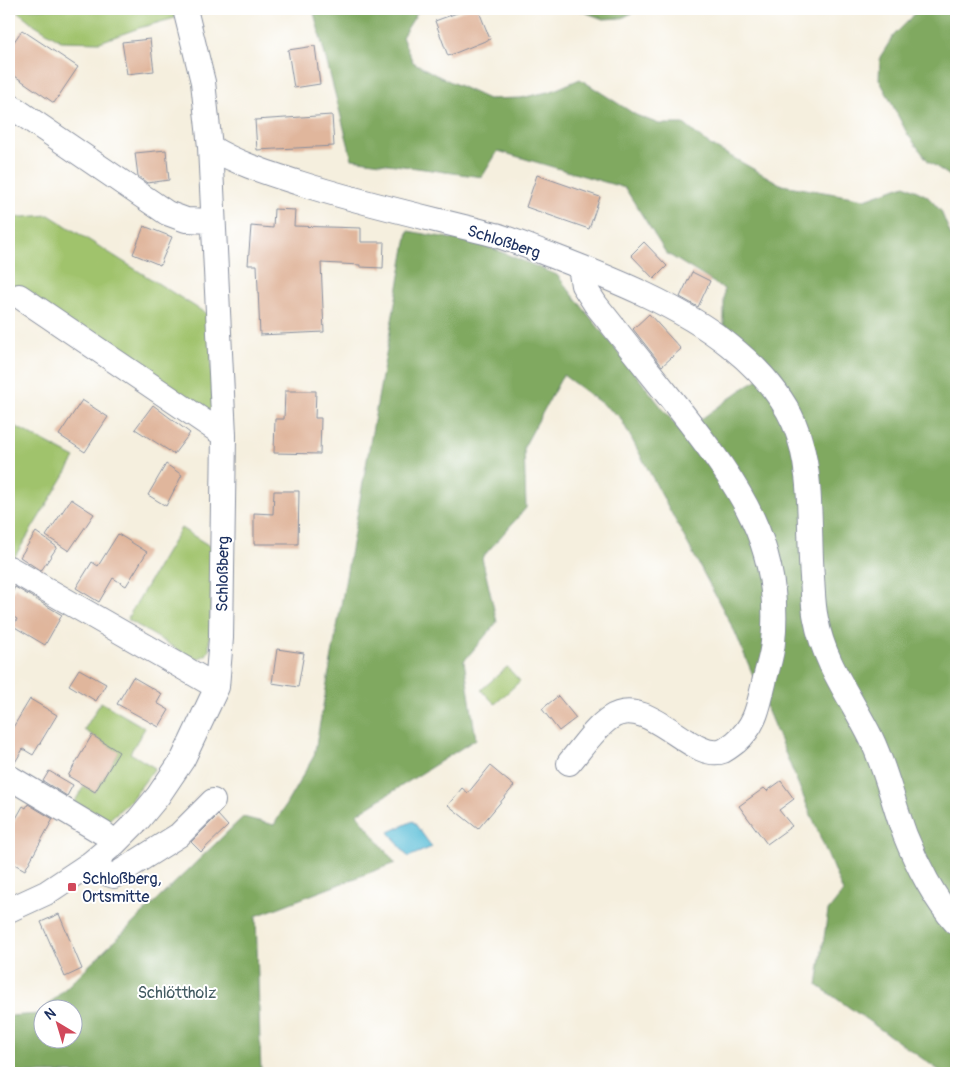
<svg xmlns="http://www.w3.org/2000/svg" width="965" height="1082" viewBox="0 0 965 1082" font-family="Pangolin,sans-serif">
	<rect width="100%" height="100%" fill="#fff"/>
	<filter id="ink" filterUnits="userSpaceOnUse"><feTurbulence type="fractalNoise" baseFrequency=".02" numOctaves="2"/><feDisplacementMap in="SourceGraphic" scale="10" xChannelSelector="R" yChannelSelector="G"/><feConvolveMatrix kernelMatrix="1 2 1 2 8 2 1 2 1" color-interpolation-filters="sRGB"/></filter>
	<filter id="wash" filterUnits="userSpaceOnUse"><feTurbulence type="fractalNoise" baseFrequency=".0096" numOctaves="4" result="noise"/><feDisplacementMap in="SourceGraphic" scale="20" xChannelSelector="R" yChannelSelector="G"/><feGaussianBlur stdDeviation="1.12" result="paint"/><feColorMatrix in="noise" values="0 0 0 0 0 0 0 0 0 0 0 0 0 0 0 0 0 1.4 0 .05"/><feComposite in="paint" operator="in"/></filter>
	<g filter="url(#wash)">
		<rect width="100%" height="100%" fill="#f5efde"/>
		<!-- green -->
		<path fill="#a0c36c" stroke="#5e7965" d="M 15,9 L 173,9 L 175,18 L 139,28 L 100,42 L 61,41 L 32,23 Z
			M 49,215 L 210,316 L 213,415 L 9,296 L 9,218 Z
			M 9,423 L 75,458 L 14,558 L 9,557 Z
			M 181,528 L 213,548 L 209,650 L 206,655 L 197,659 L 188,656 L 127,619 Z
			M 507,667 L 520,681 L 495,704 L 481,690 Z
			M 101,702 L 145,728 L 130,753 L 155,768 L 130,801 L 103,825 L 72,806 L 84,786 L 95,792 L 119,752 L 84,730 Z"/>
		<!-- forest -->
		<path fill="#80a960" stroke="#4e6c5f" d="M 313,9 L 422,9 L 417,13 L 402,37 L 413,62 L 436,75 L 488,99 L 521,98 L 552,91 L 580,79 L 636,115 L 659,124 L 684,124 L 707,143 L 782,185 L 865,199 L 905,185 L 927,196 L 941,211 L 956,248 L 956,1073 L 943,1073 L 817,985 L 828,911 L 843,892 L 735,632 L 620,417 L 563,375 L 524,447 L 526,508 L 482,558 L 497,622 L 464,661 L 476,739 L 357,814 L 395,863 L 256,916 L 261,1073 L 9,1073 L 9,1016 L 39,1014 L 42,1011 L 42,1040 L 72,1040 L 72,1010 L 44,1009 L 243,817 L 274,825 L 314,756 L 408,231 L 482,244 L 557,275 L 682,433 L 748,385 L 771,372 L 724,325 L 724,289 L 666,253 L 625,188 L 498,151 L 482,177 L 352,159 Z
			M 576,9 L 640,9 L 622,18 L 603,19 Z
			M 917,9 L 956,9 L 956,180 L 929,162 L 908,135 L 879,79 L 880,57 L 894,35 L 912,17 Z"/>
		<!-- water -->
		<path fill="#59bdd7" stroke="#3a769a" d="M 413,821 L 432,847 L 408,857 L 389,832 Z"/>
		<g id="blocks">
			<!-- building -->
			<path fill="#e0b69c" d="M 468,9 L 478,9 L 490,39 L 448,56 L 435,21 Z
				M 22,30 L 78,67 L 54,103 L 9,72 L 9,49 Z
				M 150,39 L 154,71 L 127,74 L 122,42 Z
				M 315,46 L 320,84 L 294,88 L 288,50 Z
				M 332,115 L 334,146 L 257,150 L 255,120 Z
				M 166,150 L 169,180 L 147,183 L 138,176 L 135,153 Z
				M 537,175 L 600,197 L 589,229 L 526,207 Z
				M 274,209 L 295,210 L 294,226 L 361,228 L 361,242 L 384,242 L 383,268 L 360,267 L 360,265 L 321,263 L 324,332 L 260,335 L 257,265 L 248,265 L 251,226 L 273,228 Z
				M 144,226 L 172,237 L 160,265 L 133,254 Z
				M 644,242 L 667,266 L 654,279 L 631,255 Z
				M 692,272 L 710,281 L 698,307 L 680,297 Z
				M 649,314 L 681,349 L 662,366 L 633,329 Z
				M 285,391 L 316,391 L 315,418 L 321,418 L 320,454 L 274,453 L 275,419 L 284,419 Z
				M 82,400 L 108,417 L 85,452 L 59,435 Z
				M 153,405 L 190,433 L 174,454 L 135,429 Z
				M 166,464 L 182,475 L 166,506 L 148,495 Z
				M 274,491 L 299,491 L 298,544 L 254,544 L 254,513 L 273,514 Z
				M 71,499 L 94,514 L 69,551 L 46,536 Z
				M 36,532 L 57,547 L 41,571 L 20,557 Z
				M 118,534 L 147,552 L 126,586 L 113,578 L 99,602 L 76,588 L 92,562 L 98,566 Z
				M 15,587 L 62,615 L 45,645 L 13,626 L 17,619 L 9,614 L 9,598 Z
				M 277,649 L 304,653 L 298,687 L 272,683 Z
				M 79,669 L 106,684 L 96,701 L 69,685 Z
				M 133,677 L 162,694 L 157,703 L 169,710 L 159,727 L 117,704 Z
				M 558,696 L 576,718 L 559,731 L 542,709 Z
				M 30,699 L 57,715 L 33,755 L 23,749 L 14,764 L 9,763 L 9,734 Z
				M 92,735 L 119,752 L 95,792 L 68,776 Z
				M 490,766 L 514,786 L 478,829 L 448,805 L 462,788 L 468,793 Z
				M 49,771 L 73,785 L 67,796 L 43,781 Z
				M 781,781 L 794,799 L 779,810 L 792,826 L 767,844 L 739,806 L 764,788 L 767,791 Z
				M 28,804 L 53,819 L 25,870 L 9,861 L 9,831 L 23,806 L 26,808 Z
				M 218,815 L 228,826 L 201,852 L 191,842 Z
				M 59,914 L 82,969 L 65,977 L 41,922 Z"/>
		</g>
	</g>
	<g filter="url(#ink)">
		<use href="#blocks" fill-opacity="0" stroke="#888f9e" stroke-width="1"/>
		<g fill="none" stroke-linecap="round" stroke-linejoin="round">
			<defs>
				<path id="minor" d="M 9,105 L 167,213 L 186,220 L 213,221
					M 210,147 C 238,164 268,173 299,183 C 364,204 430,218 496,235 C 515,241 534,249 553,256 C 610,278 681,306 729,345 C 754,365 781,393 794,423 C 814,470 808,527 812,577 C 813,591 813,606 816,619 C 824,664 852,699 871,738 C 886,769 893,803 905,835 C 916,863 935,900 956,923
					M 19,296 L 224,435
					M 9,568 L 217,687
					M 569,763 C 581,749 595,728 610,718 C 648,692 692,763 723,751 C 727,749 732,745 736,742 C 756,725 758,707 764,683 C 767,669 772,656 773,642 C 783,546 739,486 683,414 C 654,378 625,341 596,305 L 583,285 L 580,267
					M 9,777 L 103,833 L 115,843
					M 91,863 L 102,872 L 114,876 L 179,835 L 213,801
					M 9,910 L 46,893 L 91,863 L 115,843 L 139,819 L 158,796 L 183,759 L 217,687 L 221,638 L 224,435 L 210,147 L 203,82 L 185,9"/>
			</defs>
			<!-- minor casing -->
			<use href="#minor" stroke="#888f9e" stroke-width="26"/>
			<!-- minor -->
			<use href="#minor" stroke="#fff" stroke-width="24"/>
		</g>
	</g>
	<!-- markers -->
	<rect fill="#d1495b" stroke="#fff" stroke-width="2" x="67" y="882" width="10" height="10" rx="2.5"/>
	<g text-anchor="middle" stroke-width="4" stroke-linejoin="round" paint-order="stroke">
		<!-- street labels -->
		<g font-size="16" fill="#1b2f5e" stroke="#fff">
			<text transform="translate(504 241) rotate(18)" y="6">Schloßberg</text>
			<text transform="translate(222 574) rotate(-89)" y="6">Schloßberg</text>
		</g>
		<!-- poi labels -->
		<g font-size="16" fill="#1b2f5e" stroke="#fff" text-anchor="start">
			<text x="82" y="884">Schloßberg,<tspan x="82" dy="18">Ortsmitte</tspan></text>
		</g>
		<!-- park labels -->
		<g font-size="16" fill="#435b62" stroke="#fff">
			<text x="177" y="998">Schlöttholz</text>
		</g>
	</g>
	<!-- margin -->
	<rect width="965" height="1082" fill="none" stroke="#fff" stroke-width="30"/>
	<!-- north arrow -->
	<g transform="translate(58 1024) rotate(322)"><circle r="24" fill="#ffffff" stroke="#a4acbf"/>
	<path d="M0-4L9 19L0 12L-9 19Z" fill="#d1495b"/>
	<text y="-8" font-size="14" font-weight="bold" text-anchor="middle" fill="#1b2f5e">N</text>
	</g>
</svg>
